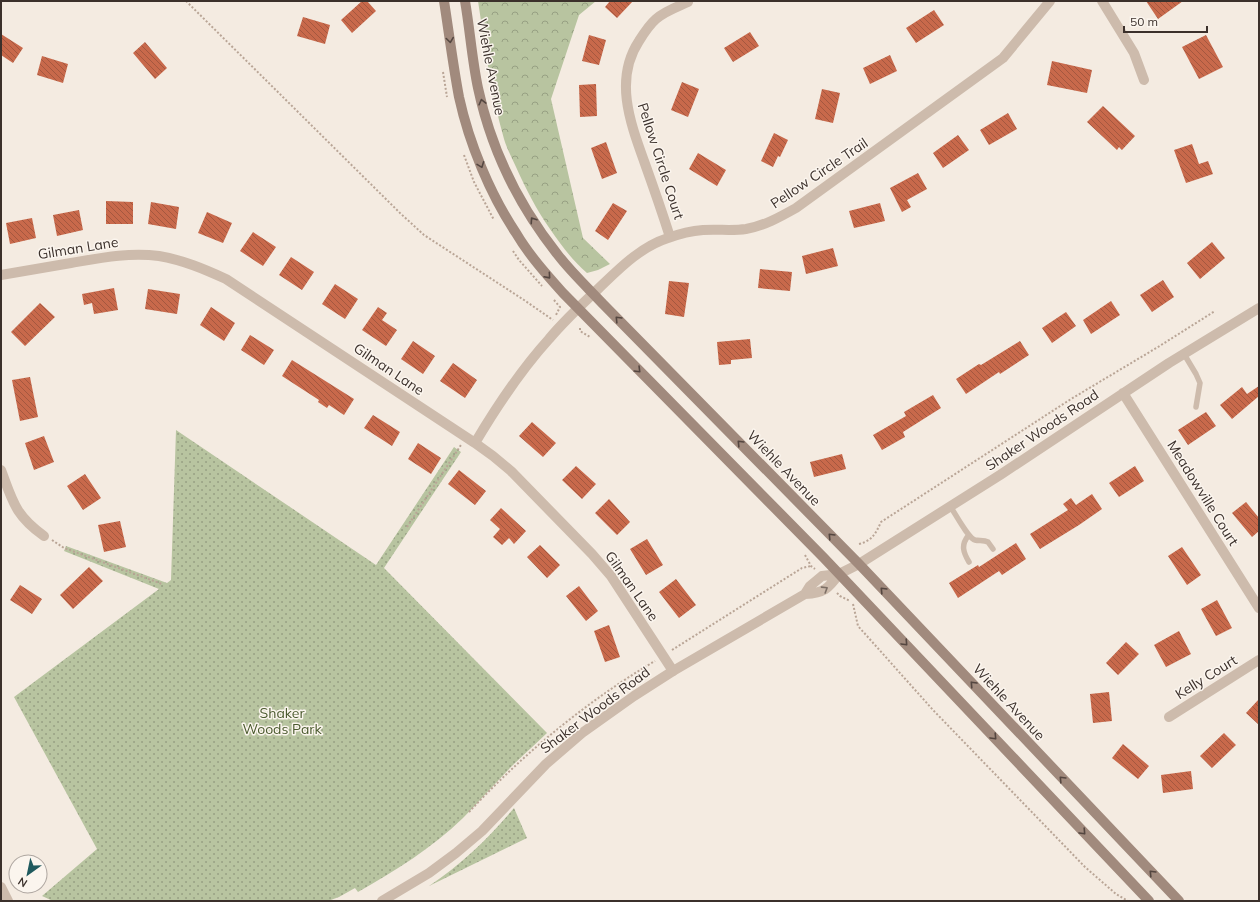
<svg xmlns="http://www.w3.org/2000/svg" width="1260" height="902" viewBox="0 0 1260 902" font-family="Mulish,sans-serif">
	<defs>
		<pattern id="grass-dots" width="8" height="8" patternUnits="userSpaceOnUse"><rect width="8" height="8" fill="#b8c4a0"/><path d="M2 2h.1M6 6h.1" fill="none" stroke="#97a083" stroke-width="1.8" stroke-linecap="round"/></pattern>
		<pattern id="forest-crowns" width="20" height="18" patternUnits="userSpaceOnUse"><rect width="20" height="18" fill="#b8c4a0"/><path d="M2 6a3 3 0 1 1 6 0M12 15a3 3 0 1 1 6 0" fill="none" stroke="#97a083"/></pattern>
		<pattern id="building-back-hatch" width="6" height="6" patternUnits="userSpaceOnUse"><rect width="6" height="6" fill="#c8694b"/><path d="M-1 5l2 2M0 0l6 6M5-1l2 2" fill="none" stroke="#a4573f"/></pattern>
	</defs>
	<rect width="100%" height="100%" fill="#f4ebe1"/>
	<!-- grass -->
	<path fill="url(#grass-dots)" d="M 176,430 L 376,565 L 454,447 L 461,452 L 384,568 L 547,733 C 536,744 524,754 513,765 C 496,782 480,801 463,818 C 432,848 395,871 358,892 L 355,888 L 339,897 L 328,901 L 53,901 L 42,896 L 97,849 L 14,697 L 159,589 L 64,551 L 66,546 L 167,583 L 171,580 Z
		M 514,808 L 527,838 L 429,886 C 462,864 489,838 514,808 Z"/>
	<!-- forest -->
	<path fill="url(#forest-crowns)" d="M 478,1 L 596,1 L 579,15 L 551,99 L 583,238 L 610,264 L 598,270 L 587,273 C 572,260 561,245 550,229 C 536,209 526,189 516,167 C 512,158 507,149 504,139 C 491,94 485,47 478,1 Z"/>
	<!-- building -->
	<path fill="url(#building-back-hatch)" d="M 362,1 L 367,1 L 376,11 L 352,33 L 341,20 Z
		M 610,1 L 633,1 L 617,18 L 605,7 Z
		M 1146,1 L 1183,1 L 1158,19 Z
		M 934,10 L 944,25 L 916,43 L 906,28 Z
		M 303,17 L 330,25 L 325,44 L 297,36 Z
		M 750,32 L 759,46 L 733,62 L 724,48 Z
		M 1,34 L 23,48 L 13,63 L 1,55 Z
		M 589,35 L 606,40 L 599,65 L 582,61 Z
		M 1206,35 L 1223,67 L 1199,79 L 1182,47 Z
		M 145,42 L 167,68 L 155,79 L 133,53 Z
		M 890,55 L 897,71 L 870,84 L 863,68 Z
		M 42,56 L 68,64 L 63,83 L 37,75 Z
		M 1052,61 L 1092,70 L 1087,93 L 1047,85 Z
		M 682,82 L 699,89 L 688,117 L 671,110 Z
		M 596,84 L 597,116 L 580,117 L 579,85 Z
		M 822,89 L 840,93 L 833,123 L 815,119 Z
		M 1103,106 L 1135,136 L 1122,150 L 1119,147 L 1117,150 L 1087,122 Z
		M 1008,113 L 1017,129 L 989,145 L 980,130 Z
		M 774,133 L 788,140 L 780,157 L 778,156 L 773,167 L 761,161 Z
		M 958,135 L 969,150 L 943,168 L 933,153 Z
		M 606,142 L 617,173 L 602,179 L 591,148 Z
		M 1192,144 L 1199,164 L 1208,161 L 1213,174 L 1186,183 L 1174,150 Z
		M 698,153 L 726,170 L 717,186 L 689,169 Z
		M 918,173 L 927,189 L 907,200 L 911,207 L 902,212 L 890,188 Z
		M 106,201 L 133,202 L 133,224 L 106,224 Z
		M 151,202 L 179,207 L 176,229 L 148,224 Z
		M 613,203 L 627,211 L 608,240 L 595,231 Z
		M 880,203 L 885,221 L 854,228 L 849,211 Z
		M 79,210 L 83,230 L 57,236 L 53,215 Z
		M 207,212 L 232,223 L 223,243 L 198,233 Z
		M 32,218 L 36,238 L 10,244 L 6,223 Z
		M 253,232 L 276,247 L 263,266 L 240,251 Z
		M 1212,242 L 1225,258 L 1200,279 L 1187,263 Z
		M 833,248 L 838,266 L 806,274 L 802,256 Z
		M 291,257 L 314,272 L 302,290 L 279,275 Z
		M 760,269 L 792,272 L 790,291 L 758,288 Z
		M 1163,280 L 1174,297 L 1152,312 L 1140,295 Z
		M 669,281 L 689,283 L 684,317 L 665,314 Z
		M 335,284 L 358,299 L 345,319 L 322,304 Z
		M 114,288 L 118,310 L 94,314 L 92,303 L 84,305 L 82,294 Z
		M 148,289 L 180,294 L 177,314 L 145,309 Z
		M 1111,301 L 1120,315 L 1091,334 L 1083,320 Z
		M 40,303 L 55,317 L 25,346 L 11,332 Z
		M 211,307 L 235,323 L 224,341 L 200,325 Z
		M 378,307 L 387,313 L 382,320 L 397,330 L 386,346 L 362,330 Z
		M 1066,312 L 1076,326 L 1052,343 L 1042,328 Z
		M 250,335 L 274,350 L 264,365 L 241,350 Z
		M 750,339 L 752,358 L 731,360 L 731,364 L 719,365 L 717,342 Z
		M 413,341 L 435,356 L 423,374 L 401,359 Z
		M 1020,341 L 1029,355 L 1000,374 L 999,372 L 966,394 L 956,379 L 979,364 L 981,365 Z
		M 292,360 L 354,399 L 344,415 L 329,405 L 327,408 L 318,402 L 319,400 L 282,376 Z
		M 453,363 L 477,380 L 465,398 L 440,381 Z
		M 30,377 L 38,417 L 20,421 L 12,380 Z
		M 1259,386 L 1259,396 L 1232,419 L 1220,405 L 1242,387 L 1247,394 Z
		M 933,395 L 941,408 L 903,432 L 905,437 L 882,450 L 873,435 L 906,416 L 904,412 Z
		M 1206,412 L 1216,426 L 1188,445 L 1178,430 Z
		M 373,415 L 400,432 L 392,446 L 364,428 Z
		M 532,422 L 556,443 L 543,457 L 519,436 Z
		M 44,436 L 54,462 L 34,470 L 25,443 Z
		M 418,443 L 441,458 L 431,474 L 408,459 Z
		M 842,454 L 846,469 L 814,477 L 810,462 Z
		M 576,466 L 596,484 L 582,499 L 562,480 Z
		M 1135,466 L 1144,481 L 1119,497 L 1109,483 Z
		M 459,470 L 486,491 L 475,505 L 448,484 Z
		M 85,474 L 101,498 L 83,510 L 67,486 Z
		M 1092,494 L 1102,509 L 1079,525 L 1040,549 L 1030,534 L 1068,510 L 1063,504 L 1071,498 L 1076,505 Z
		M 609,499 L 630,522 L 617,535 L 595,513 Z
		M 1246,502 L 1259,518 L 1259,531 L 1252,537 L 1232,513 Z
		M 501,508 L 526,531 L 514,544 L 509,538 L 502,545 L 493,537 L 500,529 L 490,520 Z
		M 120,521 L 126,547 L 104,552 L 98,525 Z
		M 647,539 L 663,565 L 646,575 L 630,549 Z
		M 1016,543 L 1026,559 L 1002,575 L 999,571 L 958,598 L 949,583 L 978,565 L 979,567 Z
		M 540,545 L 560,565 L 547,578 L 527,557 Z
		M 1182,547 L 1201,575 L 1187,585 L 1168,556 Z
		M 89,567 L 103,581 L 73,609 L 60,595 Z
		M 676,579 L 696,605 L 679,618 L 659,592 Z
		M 20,585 L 42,599 L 32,614 L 10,600 Z
		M 579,586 L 598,611 L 586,621 L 566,596 Z
		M 1217,600 L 1232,628 L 1216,636 L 1201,609 Z
		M 609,625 L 620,657 L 605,662 L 594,631 Z
		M 1179,631 L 1191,654 L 1166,667 L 1154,645 Z
		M 1126,642 L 1139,654 L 1118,675 L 1106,663 Z
		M 1109,692 L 1112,721 L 1093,723 L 1090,694 Z
		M 1259,699 L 1259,725 L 1246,713 Z
		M 1224,733 L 1236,745 L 1212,768 L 1200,756 Z
		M 1123,744 L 1149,766 L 1138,779 L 1112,758 Z
		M 1191,771 L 1193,789 L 1163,793 L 1161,775 Z"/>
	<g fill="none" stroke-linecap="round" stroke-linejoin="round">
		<!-- path -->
		<path stroke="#b9a596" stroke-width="2" stroke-dasharray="2 2" stroke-linecap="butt" d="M 186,1 L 400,213 L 424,235 L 524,300 L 553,320
			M 443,72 L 447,97
			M 464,155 L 474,182 L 494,220
			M 513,251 L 519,260 L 542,286
			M 554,300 L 560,307 L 556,315
			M 580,328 L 580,331 L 590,337
			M 407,527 L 461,445
			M 52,540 L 64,548 L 162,584
			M 859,544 C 872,541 876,533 881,522 L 1071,399 L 1158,347 L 1215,311
			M 805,555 L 811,566 L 815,569
			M 837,593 L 840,596 L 850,601
			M 853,604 L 858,626 L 933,710 L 1085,867 L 1116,894 L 1128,901
			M 672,650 L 802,568 L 811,566
			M 469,812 C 523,754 587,701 655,661"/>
		<!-- service -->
		<path stroke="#cdbbac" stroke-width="5.5" d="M 1184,354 L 1196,374 L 1200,383 L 1196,407
			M 950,506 C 955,513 968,538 975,540 C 979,541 984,540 988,542 L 993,549
			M 968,536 C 961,545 963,552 969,562"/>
		<!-- minor -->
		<path stroke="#cdbbac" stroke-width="10" d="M 1102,1 L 1134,53 L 1144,80
			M 670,237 C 662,212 653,186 644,161 C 630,122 614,79 639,41 C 644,33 649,25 656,19 C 665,11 677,7 688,2
			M 1,275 C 24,271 47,267 71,263 C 100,258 129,252 159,256 C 183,260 204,269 226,279 L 475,443 L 493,456 L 511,471 L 592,554 L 611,576 L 673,671
			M 1123,393 L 1259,608
			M 475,443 C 497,406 520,371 549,339 C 564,321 581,305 598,289 C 619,269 640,247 668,238 C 679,234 691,231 703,230 C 718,229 732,231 746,229 C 764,226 780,217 796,208 L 1003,58 L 1050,1
			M 1,470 C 13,502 15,515 44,536
			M 859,564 L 1000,475 L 1169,363 L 1259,308
			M 1169,717 L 1259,660"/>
		<!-- tertiary -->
		<path stroke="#cdbbac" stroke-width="10" d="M 805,594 L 810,586 L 822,576 L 839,574 L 859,564
			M 1,887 L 8,901
			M 382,901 L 429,873 L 456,853 L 482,831 L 546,764 L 582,733 L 634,696 L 673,671 L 805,594 C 824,593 828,589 839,574"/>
		<!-- secondary -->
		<path stroke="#a18a7d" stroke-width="10" d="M 444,1 C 449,33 453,65 459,97 C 469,143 490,194 516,233 C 529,255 546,274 563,293 L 824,558 L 1149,901
			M 465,1 C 470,30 472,60 478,88 C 491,149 519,206 558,255 C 571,272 588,288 603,304 L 859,564 L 1179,901"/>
	</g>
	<!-- one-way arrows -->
	<defs><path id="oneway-chevron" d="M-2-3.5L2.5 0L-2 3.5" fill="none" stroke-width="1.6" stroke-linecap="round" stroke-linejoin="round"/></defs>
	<g stroke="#544640">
		<use href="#oneway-chevron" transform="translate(450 40) rotate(82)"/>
		<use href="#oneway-chevron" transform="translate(482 102) rotate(-104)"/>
		<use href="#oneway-chevron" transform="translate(481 165) rotate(69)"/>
		<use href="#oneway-chevron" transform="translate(533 220) rotate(-124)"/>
		<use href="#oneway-chevron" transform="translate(548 276) rotate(49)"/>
		<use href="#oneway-chevron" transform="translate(618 319) rotate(-134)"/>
		<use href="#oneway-chevron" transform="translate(638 370) rotate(45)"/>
		<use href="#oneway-chevron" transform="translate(740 443) rotate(-134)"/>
		<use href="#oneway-chevron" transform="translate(831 536) rotate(-134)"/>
		<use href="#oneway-chevron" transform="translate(883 590) rotate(-134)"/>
		<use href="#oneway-chevron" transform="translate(905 643) rotate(47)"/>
		<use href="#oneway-chevron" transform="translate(973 684) rotate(-133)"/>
		<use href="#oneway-chevron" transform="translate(994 737) rotate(47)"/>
		<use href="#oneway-chevron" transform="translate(1062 779) rotate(-134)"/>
		<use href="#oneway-chevron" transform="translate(1083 832) rotate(47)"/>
		<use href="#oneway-chevron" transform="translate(1152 873) rotate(-134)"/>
	</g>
	<use stroke="#7d6f65" href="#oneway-chevron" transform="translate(825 589) rotate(-32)"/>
	<g text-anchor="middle" stroke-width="3" stroke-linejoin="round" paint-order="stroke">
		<!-- street labels -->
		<g font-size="14" fill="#3b302b" stroke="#fbf5ee">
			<text transform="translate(491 67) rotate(79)" y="5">Wiehle Avenue</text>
			<text transform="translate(661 161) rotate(72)" y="5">Pellow Circle Court</text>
			<text transform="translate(819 173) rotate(-34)" y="5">Pellow Circle Trail</text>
			<text transform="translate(78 248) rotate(-9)" y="5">Gilman Lane</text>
			<text transform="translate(389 369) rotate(34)" y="5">Gilman Lane</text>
			<text transform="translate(1042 430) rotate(-34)" y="5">Shaker Woods Road</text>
			<text transform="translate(784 468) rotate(46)" y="5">Wiehle Avenue</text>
			<text transform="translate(1203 493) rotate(58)" y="5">Meadowville Court</text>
			<text transform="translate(632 586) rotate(55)" y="5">Gilman Lane</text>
			<text transform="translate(1206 677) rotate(-32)" y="5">Kelly Court</text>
			<text transform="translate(1009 702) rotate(47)" y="5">Wiehle Avenue</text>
			<text transform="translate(595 710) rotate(-37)" y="5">Shaker Woods Road</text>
		</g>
		<!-- park labels -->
		<g font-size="14" fill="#4a5a2e" stroke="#fbf5ee">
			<text x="282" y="718">Shaker<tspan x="282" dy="16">Woods Park</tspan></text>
		</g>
	</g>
	<!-- border -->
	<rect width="1260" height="902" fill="none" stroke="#3b302b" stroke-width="4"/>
	<!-- north arrow -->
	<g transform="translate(28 874) rotate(213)"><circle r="19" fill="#fbf5ee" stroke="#aea6a0"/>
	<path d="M0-3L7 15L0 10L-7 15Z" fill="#1f5a5e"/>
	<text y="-6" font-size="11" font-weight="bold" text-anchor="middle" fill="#3b302b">N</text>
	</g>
	<!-- scale -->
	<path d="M1124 26v6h83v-6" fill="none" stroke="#3b302b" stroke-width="2"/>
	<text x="1130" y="26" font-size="12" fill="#3b302b" stroke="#fbf5ee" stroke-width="3" paint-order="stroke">50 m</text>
</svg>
